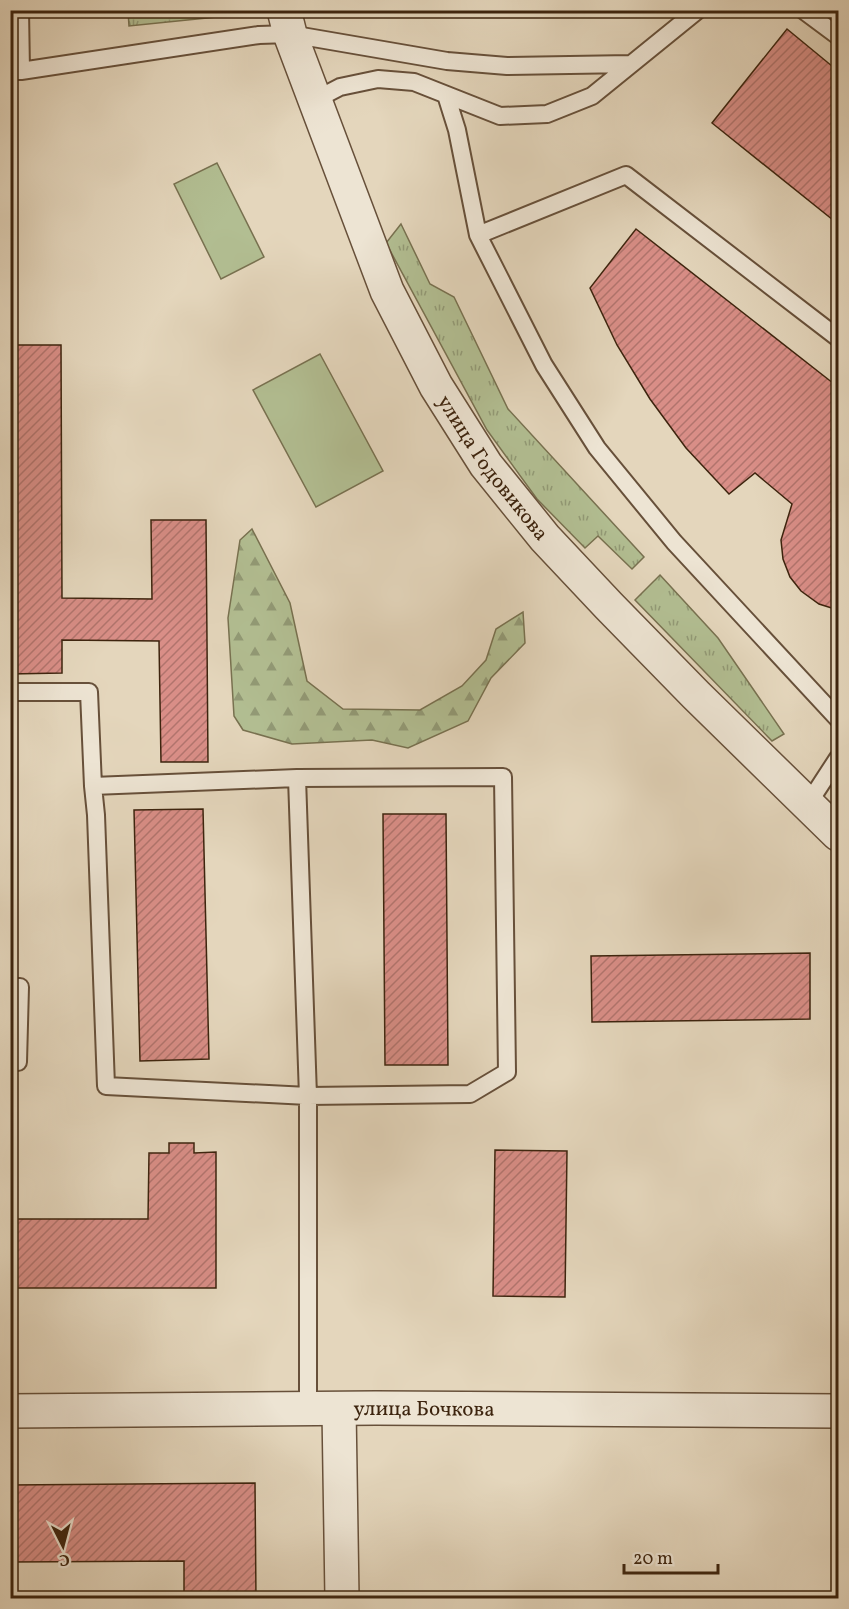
<svg xmlns="http://www.w3.org/2000/svg" width="849" height="1609" viewBox="0 0 849 1609" font-family="Vollkorn,serif">
	<defs>
		<pattern id="grass-tufts" width="24" height="20" patternUnits="userSpaceOnUse" patternTransform="scale(1.5)"><rect width="24" height="20" fill="#b2be92"/><path d="M3 7l-1-3M5 7V3M7 7l1-3M15 17l-1-3M17 17v-4M19 17l1-3" fill="none" stroke="#929a76"/></pattern>
		<pattern id="forest-firs" width="22" height="20" patternUnits="userSpaceOnUse" patternTransform="scale(1.5)"><rect width="22" height="20" fill="#b2be92"/><path d="M5 1l3.5 6h-7zM16 11l3.5 6h-7z" fill="#929a76"/></pattern>
		<pattern id="building-hatch" width="6" height="6" patternUnits="userSpaceOnUse" patternTransform="scale(1.5)"><rect width="6" height="6" fill="#d98e87"/><path d="M-1 1l2-2M0 6l6-6M5 7l2-2" fill="none" stroke="#b1746d"/></pattern>
	</defs>
	<rect width="100%" height="100%" fill="#e4d6bc"/>
	<filter id="stains"><feTurbulence type="fractalNoise" baseFrequency=".00333" numOctaves="4"/><feColorMatrix values="0 0 0 0 .2 0 0 0 0 .09 0 0 0 0 .02 0 0 0 .5 -.17"/></filter>
	<radialGradient id="worn" r=".72"><stop offset=".6" stop-color="#630" stop-opacity="0"/><stop offset="1" stop-color="#630" stop-opacity=".3"/></radialGradient>
	<!-- grass -->
	<path fill="url(#grass-tufts)" stroke="#787150" stroke-width="1.5" d="M 128,11 L 225,11 L 226,16 L 129,26 Z
		M 401,224 L 430,284 L 454,297 L 508,409 L 644,557 L 632,569 L 598,536 L 585,548 L 537,499 L 487,430 L 386,243 Z
		M 660,575 L 718,638 L 784,734 L 772,741 L 635,600 Z"/>
	<!-- forest -->
	<path fill="url(#forest-firs)" stroke="#787150" stroke-width="1.5" d="M 252,529 L 290,603 L 307,681 L 343,709 L 420,710 L 462,686 L 486,660 L 496,629 L 523,612 L 525,643 L 491,678 L 468,721 L 408,748 L 372,740 L 292,744 L 243,730 L 234,716 L 228,618 L 240,540 Z"/>
	<!-- garden -->
	<path fill="#b2be92" stroke="#787150" stroke-width="1.5" d="M 217,163 L 264,257 L 221,279 L 174,184 Z
		M 320,354 L 383,471 L 316,507 L 253,390 Z"/>
	<!-- building -->
	<path fill="url(#building-hatch)" stroke="#3d240e" stroke-width="1.5" d="M 787,29 L 838,71 L 838,224 L 712,123 Z
		M 636,229 L 838,387 L 838,610 L 819,604 L 801,591 L 790,577 L 783,559 L 781,540 L 792,504 L 755,473 L 729,494 L 686,448 L 650,399 L 617,345 L 590,288 Z
		M 10,345 L 61,345 L 62,598 L 152,599 L 151,520 L 206,520 L 208,762 L 161,762 L 159,641 L 62,640 L 62,673 L 10,674 Z
		M 203,809 L 209,1059 L 140,1061 L 134,810 Z
		M 383,814 L 446,814 L 448,1065 L 385,1065 Z
		M 810,953 L 810,1019 L 592,1022 L 591,956 Z
		M 169,1143 L 194,1143 L 194,1153 L 216,1152 L 216,1288 L 10,1288 L 10,1219 L 148,1219 L 149,1153 L 169,1153 Z
		M 495,1150 L 567,1151 L 565,1297 L 493,1296 Z
		M 255,1483 L 256,1599 L 184,1599 L 184,1561 L 10,1562 L 10,1485 Z"/>
	<g fill="none" stroke-linecap="round" stroke-linejoin="round">
		<defs>
			<path id="service" d="M 20,10 L 21,71
				M 803,10 L 838,36
				M 10,71 L 21,71 L 259,35 L 290,34 L 447,61 L 507,66 L 631,64
				M 446,95 L 457,130 L 478,235 L 544,365 L 597,448 L 674,542 L 838,719
				M 315,100 L 340,87 L 378,79 L 414,82 L 500,116 L 547,114 L 592,96 L 698,10
				M 478,235 L 626,175 L 838,338
				M 10,692 L 89,692 L 93,786
				M 297,778 L 93,786 L 96,815 L 106,1086 L 308,1096 L 470,1094 L 507,1072 L 503,777 L 297,778 L 308,1096 L 308,1409
				M 808,804 L 838,758
				M 10,987 L 20,987 L 18,1062 L 10,1062"/>
			<path id="minor" d="M 339,1409 L 342,1598"/>
			<g id="tertiary">
				<path id="s1" d="M 284,10 L 290,34 L 387,291 L 436,386 L 486,465 L 545,538 L 609,606 L 696,695 L 838,834"/>
				<path id="s2" d="M 10,1411 L 376,1408 L 838,1411"/>
			</g>
		</defs>
		<!-- service casing -->
		<use href="#service" stroke="#67503a" stroke-width="20"/>
		<!-- minor casing -->
		<use href="#minor" stroke="#67503a" stroke-width="36"/>
		<!-- tertiary casing -->
		<use href="#tertiary" stroke="#67503a" stroke-width="36"/>
		<!-- service -->
		<use href="#service" stroke="#ede4d3" stroke-width="16"/>
		<!-- minor -->
		<use href="#minor" stroke="#ede4d3" stroke-width="33"/>
		<!-- tertiary -->
		<use href="#tertiary" stroke="#ede4d3" stroke-width="33"/>
	</g>
	<g text-anchor="middle" stroke-width="5" stroke-linejoin="round" paint-order="stroke">
		<!-- street labels -->
		<g font-size="21" fill="#3d240e" stroke="#ede4d3">
			<text dy="7" stroke="none"><textPath href="#s1" startOffset="506">улица Годовикова</textPath></text>
			<text dy="7" stroke="none"><textPath href="#s2" startOffset="414">улица Бочкова</textPath></text>
		</g>
	</g>
	<!-- margin -->
	<rect width="849" height="1609" fill="none" stroke="#e4d6bc" stroke-width="36"/>
	<rect x="12" y="12" width="825" height="1585" fill="none" stroke="#3d240e" stroke-width="3"/>
	<rect x="18" y="18" width="813" height="1573" fill="none" stroke="#3d240e" stroke-width="1.5"/>
	<!-- north arrow -->
	<g transform="translate(63 1546) rotate(174)" stroke="#ede4d3" stroke-width="4.5" paint-order="stroke">
	<path d="M0-4.5L10 22L0 15L-10 22Z" fill="#3d240e"/>
	<text y="-9" font-size="16" font-weight="bold" text-anchor="middle" fill="#3d240e">С</text>
	</g>
	<!-- scale -->
	<path d="M624 1564v9h94v-9" fill="none" stroke="#3d240e" stroke-width="3"/>
	<text x="633" y="1564" font-size="18" fill="#3d240e" stroke="#ede4d3" stroke-width="4.5" paint-order="stroke">20 m</text>
	<rect width="100%" height="100%" filter="url(#stains)"/>
	<rect width="100%" height="100%" fill="url(#worn)"/>
</svg>
